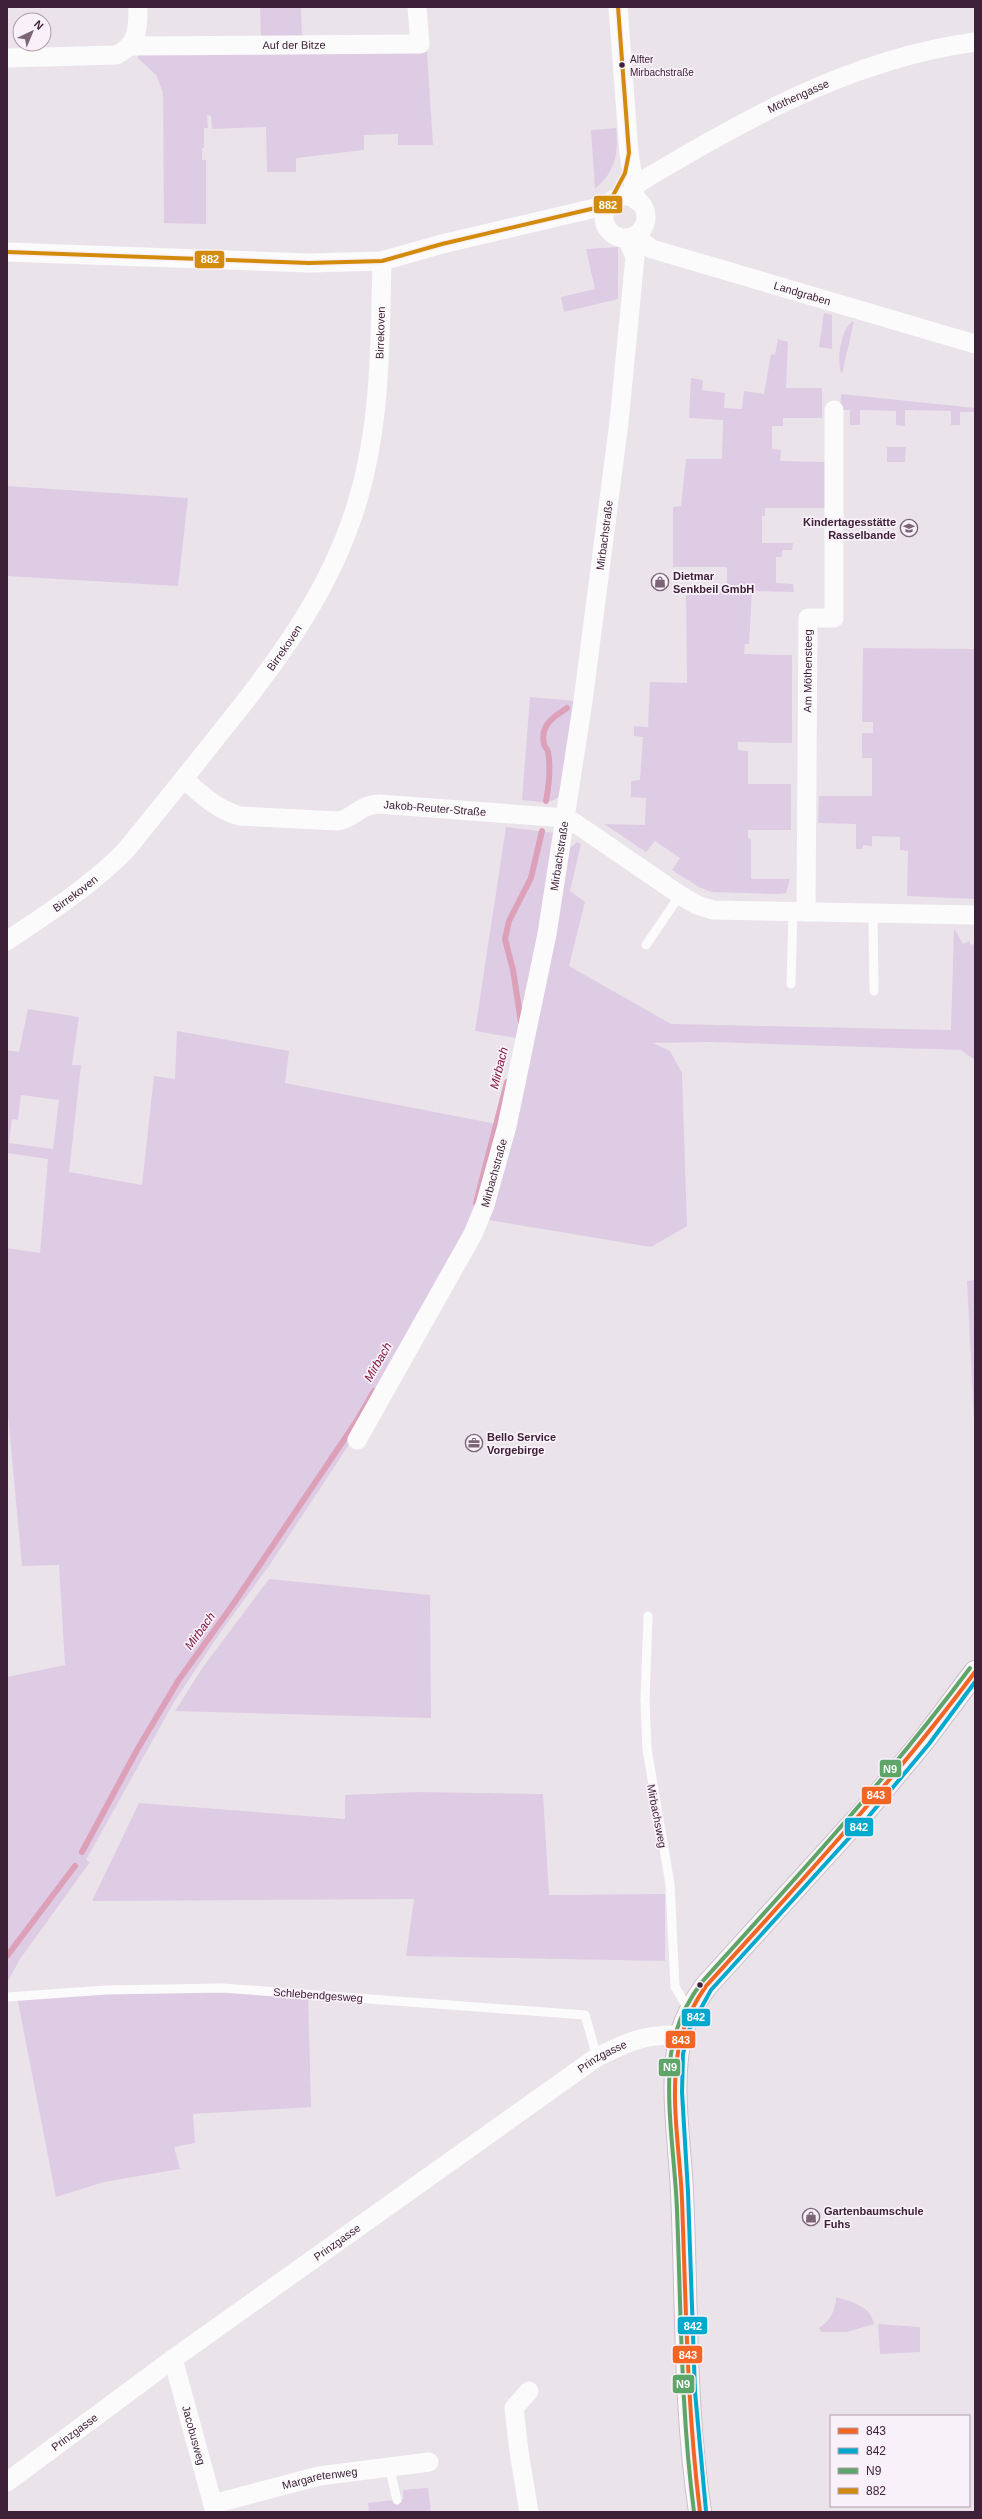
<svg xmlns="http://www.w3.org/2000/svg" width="982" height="2519" viewBox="0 0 982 2519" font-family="Helvetica,sans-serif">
	<rect width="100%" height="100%" fill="#eae4ea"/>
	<!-- green -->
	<path fill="#decce4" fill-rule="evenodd" d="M 260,7 L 301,7 L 302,36 L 261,38 Z
		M 146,52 L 427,52 L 433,145 L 398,145 L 398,134 L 364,135 L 364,150 L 296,158 L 296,172 L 267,172 L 266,127 L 212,129 L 211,116 L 207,115 L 208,128 L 204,128 L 204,148 L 202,148 L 202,160 L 206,160 L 206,224 L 164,223 L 163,93 L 156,75 L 138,58 L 138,54 Z
		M 616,128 C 619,154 615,172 595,189 L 591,130 Z
		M 618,247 L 618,299 L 564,312 L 561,297 L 595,289 L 586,249 Z
		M 824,313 L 832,315 L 832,349 L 819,347 Z
		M 854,321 L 842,374 C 836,366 840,326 854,321 Z
		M 778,339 L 788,342 L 786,388 L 822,388 L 822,418 L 783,418 L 783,426 L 772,426 L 772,449 L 781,450 L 780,461 L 827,462 L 827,508 L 765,508 L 765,516 L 762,516 L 762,543 L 793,543 L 792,550 L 782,550 L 782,557 L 776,557 L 776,583 L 793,584 L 794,592 L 752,591 L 749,644 L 745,644 L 744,654 L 792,655 L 792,743 L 738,742 L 738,750 L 748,751 L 748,784 L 791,784 L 791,830 L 748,830 L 748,838 L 751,839 L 751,879 L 790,879 L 786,893 L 780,894 L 711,892 L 699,887 L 672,870 L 680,858 L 655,841 L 646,852 L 604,824 L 645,825 L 646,798 L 631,797 L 631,781 L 640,780 L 643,737 L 634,736 L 634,726 L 648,727 L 650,682 L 687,683 L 686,590 L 727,591 L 727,567 L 673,567 L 673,507 L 681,506 L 686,459 L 722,459 L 723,420 L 689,418 L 691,378 L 703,380 L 702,390 L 725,393 L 724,408 L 742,409 L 744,391 L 764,394 L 771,354 L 775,355 Z
		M 841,394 L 975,408 L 975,412 L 960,412 L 960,425 L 951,425 L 951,411 L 905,410 L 905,426 L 896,425 L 896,411 L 860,410 L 860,425 L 850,425 L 850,410 L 840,410 Z
		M 887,447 L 906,447 L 905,462 L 887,462 Z
		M 7,486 L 188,498 L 178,586 L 7,576 Z
		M 863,648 L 975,649 L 975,899 L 907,896 L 908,851 L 900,850 L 900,837 L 872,836 L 872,846 L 863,845 L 863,849 L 856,849 L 856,824 L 818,823 L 819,796 L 872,796 L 872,758 L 862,758 L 862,733 L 873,733 L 873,722 L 862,722 Z
		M 530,697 L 577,701 L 561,794 C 553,806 535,801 522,800 Z
		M 506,827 L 555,833 L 522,1039 L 475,1031 Z
		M 577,842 L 581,844 L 570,891 L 585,902 L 569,966 L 671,1024 L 951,1030 L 954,928 L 963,944 L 969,941 L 971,945 L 975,943 L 975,1060 L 961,1050 L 711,1042 L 653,1043 L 670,1051 L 682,1073 L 687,1226 L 651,1247 L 483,1219 L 569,849 Z
		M 28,1009 L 79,1017 L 72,1065 L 81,1065 L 69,1172 L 142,1185 L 154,1076 L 175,1079 L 177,1031 L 289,1051 L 285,1083 L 502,1125 L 478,1214 L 356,1434 L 271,1563 L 220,1633 L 174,1702 L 86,1860 L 90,1862 L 20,1959 L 7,1983 L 7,1677 L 65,1665 L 59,1565 L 22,1566 L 7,1404 L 7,1248 L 40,1253 L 48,1159 L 7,1153 L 7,1050 L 19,1052 ZM 21,1095 L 59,1100 L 53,1149 L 9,1143 L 12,1119 L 18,1120 Z
		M 975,1280 L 975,1441 L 967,1281 Z
		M 269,1579 L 430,1595 L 431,1718 L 175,1711 L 203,1667 Z
		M 418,1792 L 543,1794 L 549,1895 L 665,1894 L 665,1961 L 406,1956 L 414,1899 L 92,1901 L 139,1803 L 345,1819 L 345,1795 Z
		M 107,1990 L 308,1993 L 311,2107 L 193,2114 L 195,2143 L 174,2147 L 180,2169 L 104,2182 L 56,2197 L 17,1997 Z
		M 836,2297 C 852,2302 871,2306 874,2324 L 847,2332 L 821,2332 L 819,2328 C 830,2321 836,2310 836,2297 Z
		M 878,2324 L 920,2327 L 920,2352 L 880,2354 Z
		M 428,2488 L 431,2512 L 369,2512 L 368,2503 L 403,2499 L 403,2490 Z"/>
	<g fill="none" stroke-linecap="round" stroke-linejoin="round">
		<!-- stream -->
		<path stroke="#dca1b9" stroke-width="6" d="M 546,801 C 549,785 551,768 548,752 C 548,749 544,747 544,744 C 540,725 553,717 567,708
			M 521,1022 L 513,970 L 505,939 L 509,921 L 531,878 L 542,831
			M 476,1203 L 507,1082
			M 82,1852 L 137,1750 L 178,1681 L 234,1603 L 356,1422 L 374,1391
			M 7,1956 L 75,1866"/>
		<defs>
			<path id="secondary" d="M 700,2512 C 684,2406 687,2298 682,2192 C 680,2143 669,2082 681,2035 C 686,2017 695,2001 706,1986 L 864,1812 L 924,1740 L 975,1672"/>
		</defs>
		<!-- secondary casing -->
		<use href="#secondary" stroke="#cabfc9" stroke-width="24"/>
		<!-- lane -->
		<path stroke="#fcfbfc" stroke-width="9" d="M 873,913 L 874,991
			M 646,945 L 680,895
			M 791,984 L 793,912
			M 648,1616 L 645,1700 L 647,1749 L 670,1884 L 675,1987 L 689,2010
			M 7,1997 L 107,1990 L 222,1988 L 585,2015 L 597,2057
			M 389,2466 L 397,2500"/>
		<!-- street -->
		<g stroke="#fcfbfc" stroke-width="19">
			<path d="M 618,7 L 629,153 L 636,200"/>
			<path id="s1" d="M 131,46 L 420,44 L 417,7"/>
			<path d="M 7,58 L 116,55 C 138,45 138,29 138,7"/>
			<path id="s2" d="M 635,185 C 741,121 850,59 975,42"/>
			<circle cx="625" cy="217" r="21"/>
			<path id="s3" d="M 634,236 L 652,249 L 975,344"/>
			<path d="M 7,252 L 309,263 L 382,261 L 442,244 L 608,205"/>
			<path id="s4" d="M 184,779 C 201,794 217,810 240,816 L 338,821 C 355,818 358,805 379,804 L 565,818 L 575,823 L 680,895 L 697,905 L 713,910 L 975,915"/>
			<path id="s5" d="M 806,912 L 808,618 L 834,618 L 834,410"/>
			<path id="s6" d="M 7,941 C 48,913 91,886 126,850 C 159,809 192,769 224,728 C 281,657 334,585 359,496 C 381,419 380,341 382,261"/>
			<path id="s7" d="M 357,1440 L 473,1234 L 485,1205 L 507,1126 L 547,934 L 583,701 L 619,422 L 635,257 L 627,238"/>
			<path id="s8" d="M 173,2359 L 215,2512"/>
			<path d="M 529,2391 L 514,2408 L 519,2452 L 529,2512"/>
			<path id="s9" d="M 7,2482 L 173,2359 L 597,2057 C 630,2041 644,2034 681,2035"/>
			<path id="s10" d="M 213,2504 L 319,2476 L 429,2462"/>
		</g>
		<!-- secondary -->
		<use href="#secondary" stroke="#fcfbfc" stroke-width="22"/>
		<defs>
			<path id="bus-1" d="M 700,2512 C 687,2408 686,2305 682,2200 C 680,2152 670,2101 678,2052 C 682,2027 692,2006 706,1986 C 799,1884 892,1783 975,1672"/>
			<path id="bus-2" d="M 706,2511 L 695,2392 L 688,2192 L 682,2092 L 683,2054 L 689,2030 L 711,1990 L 869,1816 L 929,1744 L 975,1682"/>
			<path id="bus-3" d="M 694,2512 C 681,2412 681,2311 677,2210 C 675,2158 665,2105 671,2054 C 675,2027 686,2003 702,1982 C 794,1880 887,1779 970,1668"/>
			<path id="bus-4" d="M 7,252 L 309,263 L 382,261 L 442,244 L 608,205 L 625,173 L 629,153 L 618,7"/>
		</defs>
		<!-- bus-1 casing -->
		<use href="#bus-1" stroke="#f9f1f9" stroke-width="7"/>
		<!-- bus-2 casing -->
		<use href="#bus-2" stroke="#f9f1f9" stroke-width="7"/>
		<!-- bus-3 casing -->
		<use href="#bus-3" stroke="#f9f1f9" stroke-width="7"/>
		<!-- bus-4 casing -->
		<use href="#bus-4" stroke="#f9f1f9" stroke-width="7"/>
		<!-- bus-1 -->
		<use href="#bus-1" stroke="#f26522" stroke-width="4"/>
		<!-- bus-2 -->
		<use href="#bus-2" stroke="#00a9ce" stroke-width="4"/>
		<!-- bus-3 -->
		<use href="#bus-3" stroke="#5ea568" stroke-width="4"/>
		<!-- bus-4 -->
		<use href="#bus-4" stroke="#d28b0b" stroke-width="4"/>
	</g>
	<!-- icons -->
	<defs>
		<symbol id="school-ring" viewBox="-11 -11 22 22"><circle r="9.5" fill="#f9f1f9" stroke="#7b6577" stroke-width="1.5"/><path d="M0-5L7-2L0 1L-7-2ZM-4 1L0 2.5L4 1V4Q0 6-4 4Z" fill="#7b6577"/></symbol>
		<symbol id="shop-ring" viewBox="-11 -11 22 22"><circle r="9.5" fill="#f9f1f9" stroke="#7b6577" stroke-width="1.5"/><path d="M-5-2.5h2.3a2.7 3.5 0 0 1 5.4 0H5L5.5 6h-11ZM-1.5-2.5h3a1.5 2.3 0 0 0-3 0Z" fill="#7b6577"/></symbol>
		<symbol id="office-ring" viewBox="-11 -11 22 22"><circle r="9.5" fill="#f9f1f9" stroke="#7b6577" stroke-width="1.5"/><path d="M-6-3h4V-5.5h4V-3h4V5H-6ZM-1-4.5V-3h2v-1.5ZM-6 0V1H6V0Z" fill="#7b6577"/></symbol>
	</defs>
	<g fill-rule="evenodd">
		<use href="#school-ring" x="899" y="518" width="20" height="20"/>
		<use href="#shop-ring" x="650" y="572" width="20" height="20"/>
		<use href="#office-ring" x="464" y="1433" width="20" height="20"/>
		<use href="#shop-ring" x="801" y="2207" width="20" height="20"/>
	</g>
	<!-- markers -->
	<g fill="#3f2039" stroke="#f9f1f9" stroke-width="1.5">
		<circle cx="622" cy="65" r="3.5"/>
		<circle cx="700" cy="1985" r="3.5"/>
	</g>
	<g text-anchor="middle" stroke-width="3.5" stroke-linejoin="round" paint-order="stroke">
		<!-- bus labels -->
		<g font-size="10" fill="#3f2039" stroke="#f9f1f9" text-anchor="start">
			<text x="630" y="63">Alfter<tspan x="630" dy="13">Mirbachstraße</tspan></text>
		</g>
		<!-- street labels -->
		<g font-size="11" fill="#3f2039" stroke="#f9f1f9">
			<text dy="4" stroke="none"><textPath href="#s1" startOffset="163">Auf der Bitze</textPath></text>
			<text dy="4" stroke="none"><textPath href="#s2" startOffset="186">Möthengasse</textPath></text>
			<text dy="4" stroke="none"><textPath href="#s3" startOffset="179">Landgraben</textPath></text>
			<text dy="4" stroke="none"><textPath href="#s6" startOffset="742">Birrekoven</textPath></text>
			<text dy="4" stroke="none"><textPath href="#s7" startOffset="949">Mirbachstraße</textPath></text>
			<text dy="4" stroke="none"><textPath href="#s6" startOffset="407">Birrekoven</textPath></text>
			<text dy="4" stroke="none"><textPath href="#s5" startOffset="241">Am Möthensteeg</textPath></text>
			<text dy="4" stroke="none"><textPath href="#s4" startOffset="267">Jakob-Reuter-Straße</textPath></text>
			<text dy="4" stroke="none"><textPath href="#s7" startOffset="625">Mirbachstraße</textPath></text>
			<text dy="4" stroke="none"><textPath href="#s6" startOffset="83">Birrekoven</textPath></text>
			<text dy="4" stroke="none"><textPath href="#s7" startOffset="301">Mirbachstraße</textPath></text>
			<text transform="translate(657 1816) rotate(79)" y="4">Mirbachsweg</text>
			<text transform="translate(318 1995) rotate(4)" y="4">Schlebendgesweg</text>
			<text dy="4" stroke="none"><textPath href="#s9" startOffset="732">Prinzgasse</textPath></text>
			<text dy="4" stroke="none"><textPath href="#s9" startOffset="408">Prinzgasse</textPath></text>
			<text dy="4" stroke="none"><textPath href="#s9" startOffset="84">Prinzgasse</textPath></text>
			<text dy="4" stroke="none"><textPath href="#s8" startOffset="79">Jacobusweg</textPath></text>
			<text dy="4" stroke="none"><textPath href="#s10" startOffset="110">Margaretenweg</textPath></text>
		</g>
		<!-- poi labels -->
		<g font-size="11" font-weight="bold" fill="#3f2039" stroke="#f9f1f9" text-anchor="start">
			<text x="896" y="526" text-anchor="end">Kindertagesstätte<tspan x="896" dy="13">Rasselbande</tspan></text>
			<text x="673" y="580">Dietmar<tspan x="673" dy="13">Senkbeil GmbH</tspan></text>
			<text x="487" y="1441">Bello Service<tspan x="487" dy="13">Vorgebirge</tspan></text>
			<text x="824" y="2215">Gartenbaumschule<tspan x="824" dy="13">Fuhs</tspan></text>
		</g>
		<!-- water labels -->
		<g font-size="12" font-style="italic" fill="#80153c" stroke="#f9f1f9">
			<text transform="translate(499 1068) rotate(-76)" y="4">Mirbach</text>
			<text transform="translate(378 1362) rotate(-60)" y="4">Mirbach</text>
			<text transform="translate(200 1631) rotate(-54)" y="4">Mirbach</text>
		</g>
	</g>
	<g stroke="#f9f1f9" stroke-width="1.5">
		<rect x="593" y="195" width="30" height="19" rx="4" fill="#d28b0b"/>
		<rect x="194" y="250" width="31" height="19" rx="4" fill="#d28b0b"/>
		<rect x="879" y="1759" width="23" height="19" rx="4" fill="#5ea568"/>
		<rect x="861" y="1786" width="31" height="19" rx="4" fill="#f26522"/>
		<rect x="844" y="1817" width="30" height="20" rx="4" fill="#00a9ce"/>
		<rect x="681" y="2008" width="30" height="19" rx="4" fill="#00a9ce"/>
		<rect x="665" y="2030" width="31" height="19" rx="4" fill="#f26522"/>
		<rect x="658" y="2058" width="23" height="19" rx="4" fill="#5ea568"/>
		<rect x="677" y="2316" width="31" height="19" rx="4" fill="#00a9ce"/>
		<rect x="672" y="2345" width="31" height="19" rx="4" fill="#f26522"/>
		<rect x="672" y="2374" width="23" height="20" rx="4" fill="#5ea568"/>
	</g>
	<g font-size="11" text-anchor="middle" font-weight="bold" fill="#fff">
		<text x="608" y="209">882</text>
		<text x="210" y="263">882</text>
		<text x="890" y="1773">N9</text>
		<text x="876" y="1799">843</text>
		<text x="859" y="1831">842</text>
		<text x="696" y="2021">842</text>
		<text x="681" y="2044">843</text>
		<text x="670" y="2071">N9</text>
		<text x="693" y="2330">842</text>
		<text x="688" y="2359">843</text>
		<text x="683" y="2388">N9</text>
	</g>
	<!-- border -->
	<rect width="982" height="2519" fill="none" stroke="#3f2039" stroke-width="16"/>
	<!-- legend -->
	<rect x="830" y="2415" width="140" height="92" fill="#f9f1f9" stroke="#af9dac"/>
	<rect x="838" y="2428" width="20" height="6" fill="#f26522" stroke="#af9dac"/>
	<text x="866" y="2435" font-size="12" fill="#3f2039">843</text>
	<rect x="838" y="2448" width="20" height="6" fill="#00a9ce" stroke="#af9dac"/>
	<text x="866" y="2455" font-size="12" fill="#3f2039">842</text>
	<rect x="838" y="2468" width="20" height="6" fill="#5ea568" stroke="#af9dac"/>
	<text x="866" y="2475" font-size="12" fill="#3f2039">N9</text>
	<rect x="838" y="2488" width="20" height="6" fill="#d28b0b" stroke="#af9dac"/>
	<text x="866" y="2495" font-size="12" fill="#3f2039">882</text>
	<!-- north arrow -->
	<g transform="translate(32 32) rotate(44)"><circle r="19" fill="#f9f1f9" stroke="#af9dac"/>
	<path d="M0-3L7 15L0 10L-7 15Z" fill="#7b6577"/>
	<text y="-6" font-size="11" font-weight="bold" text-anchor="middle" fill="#3f2039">N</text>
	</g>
</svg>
